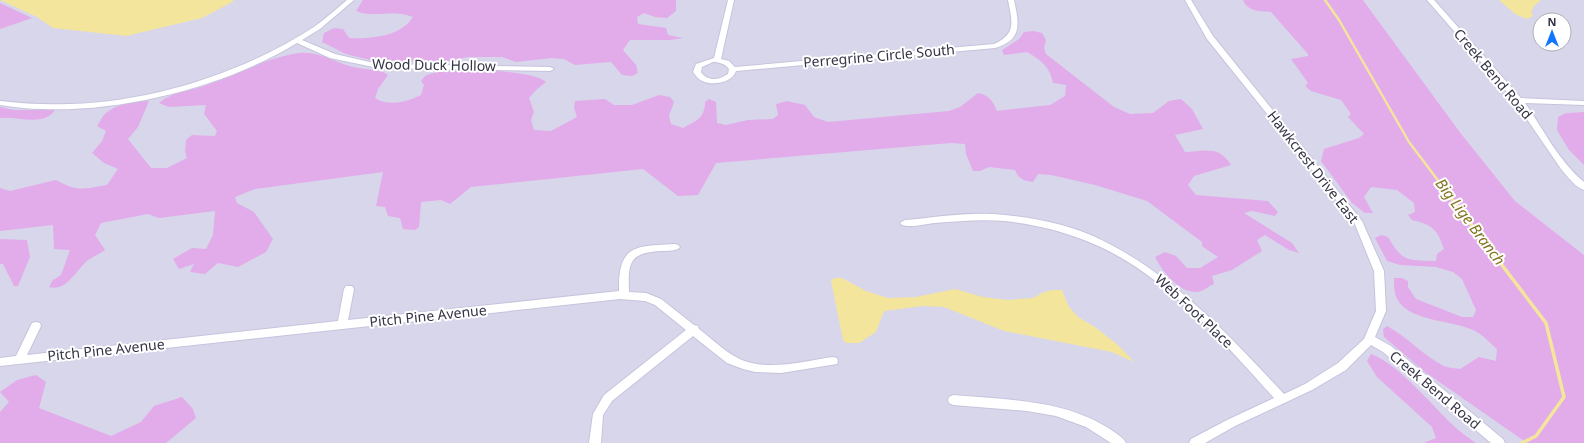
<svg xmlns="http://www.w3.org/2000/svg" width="1584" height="443" viewBox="0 0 1584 443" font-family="'Noto Sans',sans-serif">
	<rect width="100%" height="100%" fill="#e6e4f3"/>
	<!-- residential -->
	<path fill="#d8d6eb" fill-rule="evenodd" d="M 0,0 L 1307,0 L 1507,309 L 1508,429 L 1527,443 L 1476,443 L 1457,429 L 1423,443 L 0,443 Z
		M 1363,0 L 1584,0 L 1584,112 L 1566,113 L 1569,150 L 1584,165 L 1584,255 L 1515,201 L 1459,131 ZM 1540,20 L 1564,20 L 1564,44 L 1540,44 Z"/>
	<!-- green -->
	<path fill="#e2abea" d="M 363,0 L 676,0 L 676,11 L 667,18 L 655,17 L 644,13 L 637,17 L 638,24 L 666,28 L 668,35 L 683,38 L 670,40 L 630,40 L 623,50 L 636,65 L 638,73 L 632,76 L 622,75 L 611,62 L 575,65 L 564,59 L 551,58 L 516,62 L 502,57 L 468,57 L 443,62 L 374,61 L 346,54 L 322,42 L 324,33 L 334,28 L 343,29 L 349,38 C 370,39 400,37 413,17 C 390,8 376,19 356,11 Z
		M 1243,0 L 1363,0 L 1459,131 L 1515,201 L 1584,255 L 1584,443 L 1527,443 L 1425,372 L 1384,337 L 1383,329 L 1387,326 C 1408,337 1423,356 1444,366 C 1449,368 1455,368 1460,369 L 1479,357 L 1496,361 L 1497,349 C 1490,343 1483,335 1475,331 C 1454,320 1413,322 1399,302 C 1394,296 1394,286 1394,278 L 1402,278 L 1408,281 L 1408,287 L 1416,299 L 1462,317 L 1473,317 L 1476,310 L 1462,279 L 1453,272 L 1436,267 L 1400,265 L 1387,261 L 1375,238 L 1381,235 L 1388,237 C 1403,263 1408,260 1436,261 L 1437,254 L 1444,249 C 1437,229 1433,225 1412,220 L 1408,215 L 1415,212 L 1414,203 L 1397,190 L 1371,187 L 1364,197 L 1373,213 L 1365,213 L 1352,203 L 1321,161 L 1324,149 L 1359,138 L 1364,134 L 1348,117 L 1351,114 L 1341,100 L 1311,91 L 1305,86 L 1308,83 L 1291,59 L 1308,56 L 1308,54 L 1271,12 C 1260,11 1248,12 1243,0 Z
		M 0,3 L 32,18 L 0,29 Z
		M 1033,31 L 1042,33 L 1046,40 L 1044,48 L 1046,54 L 1114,107 L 1130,114 L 1153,113 L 1169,101 L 1181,99 L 1192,109 L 1203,129 L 1175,135 L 1185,152 C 1205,151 1219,145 1231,165 L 1194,176 L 1188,185 L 1196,195 L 1268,201 L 1278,212 L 1275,216 L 1252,211 L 1244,213 L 1292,243 L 1299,253 L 1289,250 L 1265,235 L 1257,240 L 1262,251 L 1232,270 L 1212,276 L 1214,284 C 1209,286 1202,292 1197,292 C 1179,293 1162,271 1155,257 L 1165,252 L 1176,256 L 1187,268 L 1200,268 L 1218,257 L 1202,246 L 1202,242 L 1147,201 L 1095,185 L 1051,175 L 1038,174 L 1033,182 C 1023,181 1019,179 1015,170 L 989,167 L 980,171 L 973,171 L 966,154 L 965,144 L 951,143 L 716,163 L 698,195 L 678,196 L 643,169 L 471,187 L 450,204 L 441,200 L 421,202 L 419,227 L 415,230 L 403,229 L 400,218 L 388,216 L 385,207 L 376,206 L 383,172 L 255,189 L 235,197 L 237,203 L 254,212 L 273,239 L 266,252 L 238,267 L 218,263 L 205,274 L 190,272 L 194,264 L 179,269 L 173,259 L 192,248 L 206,249 L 213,235 L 215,211 L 159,218 L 148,214 L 101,223 L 95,235 L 105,250 C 99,254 93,257 88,260 C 76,270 67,292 49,287 L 53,280 L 61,275 L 70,250 L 54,249 L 53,225 L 0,231 L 0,188 L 10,191 L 56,180 C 78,192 82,189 107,185 L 118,169 L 104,163 L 92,153 L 102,141 L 106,131 L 97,126 C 100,122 102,116 106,113 C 116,104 136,101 149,101 L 138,127 L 128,139 L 151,168 L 167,168 L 187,158 L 185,151 L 186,140 L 192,135 L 215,136 L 217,131 L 204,114 L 206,105 L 169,107 L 159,103 C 171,92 189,91 204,86 C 236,76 266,57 300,53 C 321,51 338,65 359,68 C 368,70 381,69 388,75 L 378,89 L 375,98 C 388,107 407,102 421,95 L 424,85 L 421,81 C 423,79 424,76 427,75 C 444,67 534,69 546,82 L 536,90 L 529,98 L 534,112 L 531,120 L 534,130 L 551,131 L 577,117 L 574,108 L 575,101 L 605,99 L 614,105 L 632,105 L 659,95 L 670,97 L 674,102 L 669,116 L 671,124 L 683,128 C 696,121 705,118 705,102 L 709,99 L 716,102 L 717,123 L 726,125 L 748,120 L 773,119 L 778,115 L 776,104 L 787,101 L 805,105 L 814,117 L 828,122 L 949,111 L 960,107 L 978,93 C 989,95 993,101 997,111 L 1050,105 L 1065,96 L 1066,85 L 1053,83 C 1050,67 1041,60 1027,52 L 1004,55 L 1002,50 L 1019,39 L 1024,32 Z
		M 0,107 L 14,110 L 55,110 C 44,127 17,116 0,118 Z
		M 1584,112 L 1584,165 L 1569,150 L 1557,130 L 1558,117 L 1566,113 Z
		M 0,239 L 27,240 L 30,257 L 18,286 L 14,286 L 3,264 L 0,264 Z
		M 1371,354 C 1399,364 1433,407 1456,428 C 1462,433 1469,438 1476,443 L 1423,443 L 1436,438 L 1432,427 L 1377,377 L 1367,361 Z
		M 36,375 L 46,382 L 39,408 L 111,436 L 141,422 L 154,406 L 182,397 L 193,409 L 196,418 L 166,443 L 0,443 L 0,412 L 9,402 L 0,392 L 17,380 Z"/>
	<!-- water -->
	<path fill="#f4e59d" d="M 0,0 L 232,0 L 234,1 L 202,18 L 126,36 L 53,28 L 37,17 Z
		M 1499,0 L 1541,0 L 1534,6 L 1531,12 L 1533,16 L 1527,19 L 1515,14 Z
		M 834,278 L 842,278 L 866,291 L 888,298 L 916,297 L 955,289 L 983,297 L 1008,300 L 1033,298 L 1044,292 L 1053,290 L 1062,290 L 1069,307 L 1078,317 L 1095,327 L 1119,346 L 1134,362 L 1112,352 L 1004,331 L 944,307 L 923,306 L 884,311 L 876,332 L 859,343 L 846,343 L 843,340 L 831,281 Z"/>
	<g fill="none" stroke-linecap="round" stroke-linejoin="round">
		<!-- stream-far1 -->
		<path stroke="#f4e59d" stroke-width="2.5" d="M 1325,0 L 1339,20 L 1409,142 L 1449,195"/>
		<!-- stream -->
		<path stroke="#f4e59d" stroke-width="3.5" d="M 1448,194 L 1546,323 L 1564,397 L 1536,436 L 1522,443"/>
		<defs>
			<path id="minor" d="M 347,0 L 354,0 L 320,29 L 302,40 L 335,54 L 378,64 L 550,67 L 554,69 L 550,71 L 378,68 L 330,58 L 297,43 C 227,86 124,112 43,109 C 28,109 14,107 0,105 L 0,101 C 14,102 28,104 42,104 C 134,108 237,77 314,27 C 325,19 336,9 347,0 Z
				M 728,0 L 734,0 L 721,59 L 729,61 L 735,67 L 994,44 C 1017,34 1012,21 1008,0 L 1014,0 C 1019,23 1023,40 995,48 L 736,71 C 732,83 713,86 702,81 C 698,79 696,76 693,72 L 696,64 L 714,58 ZM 713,62 C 720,62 725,64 729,69 L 728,74 C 719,80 708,82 701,72 L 702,67 Z
				M 1185,0 L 1191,0 L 1213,36 L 1362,221 L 1384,271 L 1386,311 L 1375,337 L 1391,346 L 1503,439 L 1505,443 L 1491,443 L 1383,352 L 1371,345 L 1346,370 L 1312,390 L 1235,426 L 1205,443 L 1189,443 L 1191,439 L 1227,420 L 1274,398 C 1222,340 1159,268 1084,240 C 1059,230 1032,224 1005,221 C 982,219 958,221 935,223 C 925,224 911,228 902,225 L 900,223 L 905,220 C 938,217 972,211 1005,215 C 1035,218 1066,224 1093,236 C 1170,271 1227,333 1284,394 L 1305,384 L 1338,363 L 1364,339 L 1376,311 L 1374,271 L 1354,222 L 1207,39 Z
				M 1427,0 L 1434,0 L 1521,98 L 1584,101 L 1584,105 L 1525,103 C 1544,130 1558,160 1584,182 L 1584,190 C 1575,187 1567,176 1561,169 L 1514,100 Z
				M 675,244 L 678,245 L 680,247 L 678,249 C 672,251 666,251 660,251 C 628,253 628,264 629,292 L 646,293 L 661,299 L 694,325 L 698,326 L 699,329 C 711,338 723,350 736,357 C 764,373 803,361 833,357 L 837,358 L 838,361 L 837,364 L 781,373 L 755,372 L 743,369 L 727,363 L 693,336 L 612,401 L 603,415 L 601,443 L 589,443 L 593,414 L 604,395 L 686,330 L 655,305 L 645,301 L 620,299 L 0,366 L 0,358 L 16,356 L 32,323 L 36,322 L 40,323 L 41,326 L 27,355 L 338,321 L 344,289 L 346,286 L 352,286 L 354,289 L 348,320 L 619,291 C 618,245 635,246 675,244 Z
				M 953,395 C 1007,400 1063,399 1110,429 C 1115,433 1123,437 1126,443 L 1111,443 L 1086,427 L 1056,416 L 1027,411 L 953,405 L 949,403 L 948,400 L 949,397 Z"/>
		</defs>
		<!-- minor casing -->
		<use href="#minor" stroke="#c6c4dd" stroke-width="2"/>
		<!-- minor -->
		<use href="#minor" fill="#fff" fill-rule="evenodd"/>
	</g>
	<g text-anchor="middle" stroke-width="4" stroke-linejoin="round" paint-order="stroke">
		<!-- street labels -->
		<g font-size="14" fill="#343446" stroke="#fff">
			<text transform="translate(879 56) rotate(-5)" y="5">Perregrine Circle South</text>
			<text transform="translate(434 65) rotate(1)" y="5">Wood Duck Hollow</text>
			<text transform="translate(1493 74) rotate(50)" y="5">Creek Bend Road</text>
			<text transform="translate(1313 167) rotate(52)" y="5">Hawkcrest Drive East</text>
			<text transform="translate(1194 311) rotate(43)" y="5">Web Foot Place</text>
			<text transform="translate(428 316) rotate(-6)" y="5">Pitch Pine Avenue</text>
			<text transform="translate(106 350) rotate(-6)" y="5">Pitch Pine Avenue</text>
			<text transform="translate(1435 390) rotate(40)" y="5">Creek Bend Road</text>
		</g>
		<!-- water labels -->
		<g font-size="15" font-style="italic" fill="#847521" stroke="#fff">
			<text transform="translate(1470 222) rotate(53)" y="5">Big Lige Branch</text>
		</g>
	</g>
	<!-- north arrow -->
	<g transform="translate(1552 32)"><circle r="19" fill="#ffffff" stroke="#aeaeb5"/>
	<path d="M0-3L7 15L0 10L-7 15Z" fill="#1076ff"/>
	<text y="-6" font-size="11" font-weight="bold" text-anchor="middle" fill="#343446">N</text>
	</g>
</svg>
